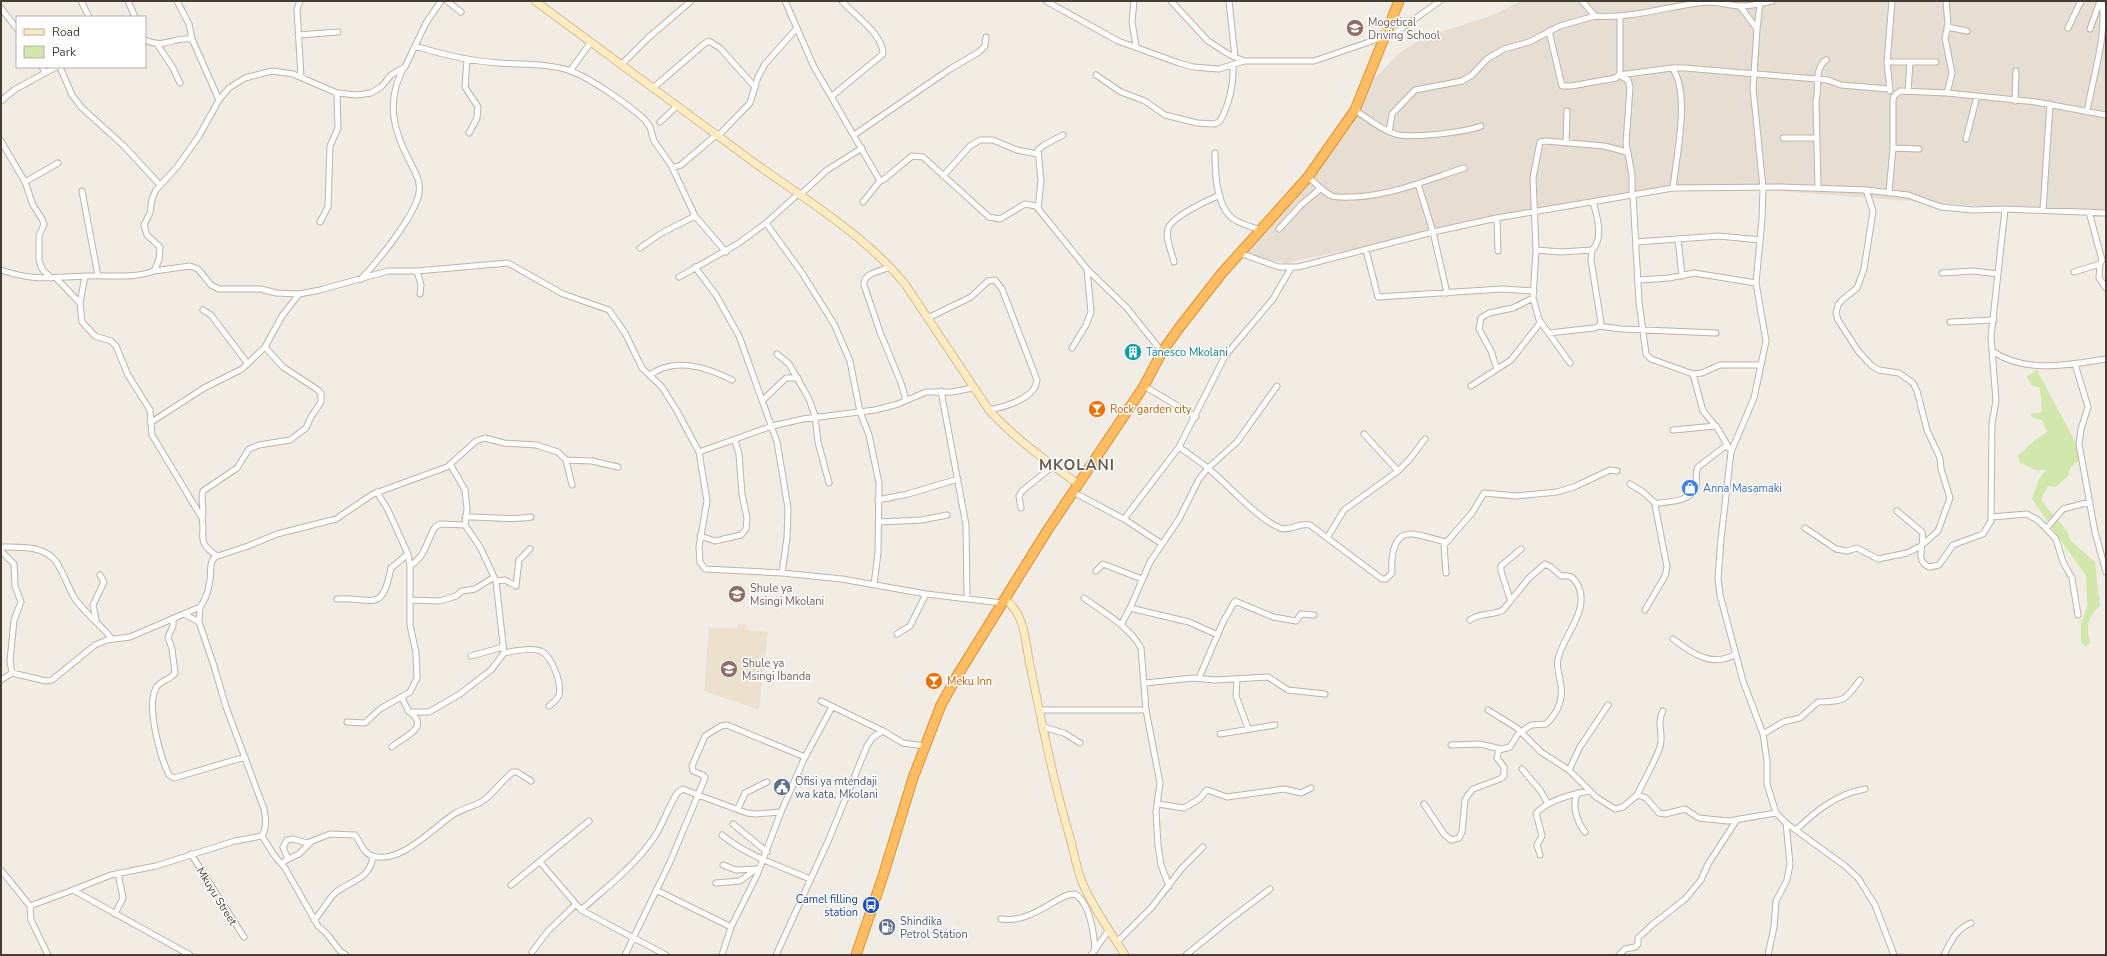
<svg xmlns="http://www.w3.org/2000/svg" width="2107" height="956" viewBox="0 0 2107 956" font-family="'Nunito Sans',sans-serif">
	<rect width="100%" height="100%" fill="#f2ede4"/>
	<!-- residential -->
	<path fill="#e6ded2" d="M 1521,1 L 2106,1 L 2106,210 L 1977,206 L 1698,185 L 1608,198 L 1285,263 L 1239,253 L 1352,119 L 1374,79 L 1398,54 L 1423,38 L 1493,15 Z"/>
	<!-- education -->
	<path fill="#ece1ce" d="M 738,624 L 746,624 L 747,630 L 768,632 L 759,710 L 704,691 L 709,627 L 737,629 Z"/>
	<!-- green -->
	<path fill="#d2e7ac" d="M 2037,370 L 2080,451 L 2081,460 L 2071,466 L 2068,476 L 2056,487 L 2048,486 L 2041,499 L 2047,508 L 2066,529 L 2070,540 L 2095,562 L 2100,606 C 2087,617 2086,627 2090,643 L 2086,647 L 2081,642 L 2081,624 L 2087,607 L 2086,576 L 2032,499 L 2039,479 L 2046,470 L 2036,470 L 2020,463 L 2018,456 L 2035,440 L 2047,432 L 2042,420 L 2033,418 L 2030,414 L 2042,412 L 2040,388 L 2031,385 L 2027,376 Z"/>
	<g fill="none" stroke-linecap="round" stroke-linejoin="round">
		<defs>
			<path id="street" d="M 81,1 L 89,17
				M 128,1 L 135,17
				M 177,1 L 189,24 L 192,39
				M 300,1 L 297,9 L 301,77
				M 447,1 L 461,12
				M 785,1 L 814,67 L 880,181 L 883,180 L 912,156 L 923,157 L 989,217 L 1000,219 L 1025,204 L 1036,206 L 1087,269 L 1127,308 L 1162,352
				M 1046,1 L 1118,41 L 1179,63 L 1193,67 L 1219,69 L 1244,61
				M 1134,1 L 1132,22 L 1136,46
				M 1171,1 L 1208,41 L 1230,55 L 1244,61 L 1314,61 L 1395,33 L 1440,1
				M 1229,1 L 1235,57
				M 1582,1 L 1595,16 C 1634,19 1670,5 1708,2 C 1718,2 1728,5 1739,6 C 1749,7 1762,3 1772,1
				M 1946,1 L 1948,25 L 1945,38 L 1952,73 L 1947,93
				M 1740,6 L 1757,29 L 1753,88 L 1763,188 L 1762,219 L 1756,283 L 1766,341 L 1754,398 L 1731,452 L 1721,539 L 1718,578 L 1720,595 L 1743,681 L 1763,734 L 1767,761 L 1767,784 L 1776,813 L 1786,823 L 1845,866 L 1858,878 L 1875,905 L 1894,955
				M 1,8 L 17,29
				M 1947,27 L 1967,31
				M 2068,28 L 2081,1
				M 1757,29 L 1760,3
				M 2090,29 L 2100,1
				M 1549,31 L 1562,86 L 1571,86 L 1616,78 L 1619,75 L 1620,70 L 1620,16
				M 298,35 L 338,32
				M 145,40 C 164,49 173,37 192,39 L 219,100
				M 157,44 L 173,68 L 180,83
				M 415,46 C 443,55 469,61 498,63 C 523,65 548,63 571,71 C 592,79 629,105 645,120 L 650,127 L 654,141 L 671,165 L 695,216 L 726,252
				M 467,60 L 465,87 L 478,107 L 477,118 L 469,133
				M 1887,62 L 1936,62
				M 622,64 L 649,37 L 691,1
				M 42,67 L 45,73
				M 60,67 L 72,95 L 82,108 L 124,146 L 160,185
				M 1672,68 C 1691,92 1676,158 1673,188
				M 570,71 L 591,42
				M 1096,75 L 1121,92 L 1145,101 L 1165,115 L 1197,123 L 1215,124 L 1220,121 C 1229,105 1234,84 1233,66
				M 1619,75 L 1672,68 L 1685,68 L 1828,80 L 1841,85 L 1889,89
				M 1621,76 L 1628,80 L 1630,87 L 1626,143 L 1632,175 L 1632,196
				M 652,89 L 704,44 L 709,41 L 720,48 L 755,87
				M 1890,91 L 1887,62 L 1892,1
				M 1908,91 L 1910,62
				M 832,96 L 883,54 C 883,34 854,15 842,1
				M 1,101 L 14,90 L 56,67
				M 2015,101 L 2016,71
				M 1355,110 C 1367,118 1380,129 1395,134 C 1409,139 1467,132 1481,126
				M 2087,112 C 2093,76 2107,37 2102,1
				M 660,122 L 677,106
				M 1389,132 L 1392,114 L 1415,90 L 1462,81 L 1472,75 L 1487,59 L 1504,49 L 1529,42 L 1560,26 L 1595,16
				M 854,135 L 950,69 L 979,52 L 985,46 L 986,37
				M 718,136 L 750,103 L 758,77 L 765,64 L 797,28
				M 1783,138 L 1816,138
				M 1966,139 L 1977,96
				M 1,141 L 25,182 L 33,205 L 42,219 L 44,224 L 39,236 L 39,260 L 42,269 L 51,278
				M 1566,143 L 1567,111
				M 1893,148 L 1919,149
				M 1215,153 C 1215,172 1216,205 1232,218 C 1240,224 1251,227 1261,230
				M 672,168 L 681,165 L 716,135
				M 943,176 L 970,146 L 980,140 L 993,140 L 1017,150 L 1037,154
				M 1308,177 C 1316,183 1323,192 1332,196 C 1338,198 1347,197 1354,197 C 1393,195 1427,180 1464,168
				M 25,182 L 58,163
				M 1418,184 L 1433,232 L 1447,293
				M 1818,188 L 1816,101 C 1820,87 1813,70 1826,60
				M 82,191 L 98,276
				M 1889,192 L 1893,148 L 1893,100 L 1894,96 L 1900,91 L 1947,93 L 2036,102 L 2106,115
				M 800,195 L 827,170 L 862,148
				M 1633,195 L 1639,302 L 1646,354 L 1651,359 L 1693,374 L 1702,373 L 1720,365 L 1760,365
				M 863,202 L 880,181
				M 1038,209 L 1041,181 L 1038,150 L 1044,145 L 1063,135
				M 2043,210 L 2050,104
				M 1497,218 L 1498,251
				M 320,222 L 328,207 L 330,146 L 338,128 L 337,93
				M 766,223 L 802,273 L 834,324 L 850,361 L 860,412 L 869,435 L 879,483 L 878,553 L 874,585
				M 1279,229 L 1302,204 L 1321,188
				M 1678,239 L 1682,276
				M 1636,242 L 1719,236 L 1760,240
				M 640,248 L 660,234 L 695,216
				M 1366,250 L 1378,297 L 1502,289 L 1534,291
				M 1536,250 L 1561,252 L 1592,250
				M 1239,253 L 1279,267 L 1298,267 L 1433,232 L 1497,218 L 1673,188 L 1781,187 L 1866,190 L 1908,195 L 1941,207 L 1973,210 L 2005,209 L 2106,213
				M 1174,262 C 1172,253 1165,238 1168,229 C 1171,217 1208,200 1220,195
				M 2100,264 L 2099,278 L 2106,288
				M 695,267 L 716,295 L 739,336 L 777,442 L 788,508 L 787,538 L 782,573
				M 890,267 C 881,271 863,273 864,285 L 880,332 L 901,383 L 906,400
				M 1,270 C 36,282 51,277 86,276 C 110,275 132,279 154,271 L 159,260 L 160,247 L 147,235 L 144,225 L 150,213 L 152,199 L 156,190 L 177,167 L 199,136 L 219,100 L 229,88 L 245,78 L 272,71 L 293,74 L 337,93 L 357,95 L 371,93 L 381,87 L 391,75 L 405,67 L 426,23 L 441,1
				M 154,271 L 190,266 L 198,269 L 211,285 L 219,289 L 261,289 L 276,293 L 299,294 L 320,290 L 388,271 L 417,271 L 508,263 L 563,294 L 609,310 L 625,333 L 642,368 L 662,387 L 677,411 L 699,452 L 707,501 L 699,547 L 700,562 L 705,569 L 782,573 L 842,579 L 926,594 L 1002,603
				M 417,271 L 421,285 L 420,294
				M 2074,272 L 2100,264 L 2102,260 L 2089,212
				M 1942,273 L 1973,271 L 1998,274
				M 85,276 L 80,303 L 82,322 L 95,336 L 111,341 L 116,346 L 128,375 L 150,410 L 152,435 L 202,518 C 206,538 195,541 217,556
				M 679,277 L 739,243 L 766,223 L 798,194
				M 56,278 L 80,303
				M 361,279 C 378,261 415,216 419,193 C 421,181 415,172 410,162 C 393,130 386,102 403,69
				M 1639,280 L 1669,278 L 1694,273 L 1756,283
				M 203,310 L 211,315 L 248,364
				M 928,318 L 971,297 L 988,281 L 995,280 L 1002,289 L 1037,380 C 1035,399 1004,407 989,410
				M 1540,321 L 1570,363
				M 1950,322 L 1994,320
				M 1599,326 L 1621,329 L 1716,333
				M 1549,333 L 1594,328 L 1599,326 L 1601,323 L 1591,260 L 1592,250 C 1604,239 1597,215 1593,202
				M 1072,348 L 1086,325 L 1091,312 L 1087,269
				M 1992,351 C 2026,374 2068,365 2106,359
				M 777,354 L 789,364 L 809,399 L 815,416 L 818,442 L 829,483
				M 2075,364 L 2088,407 L 2081,429 L 2079,444 L 2095,532 L 2106,572
				M 1497,369 L 1491,351 L 1479,329 L 1481,318 L 1489,313 L 1513,308 L 1533,298
				M 1693,374 L 1703,411 L 1718,429 L 1729,448
				M 650,375 C 674,357 707,367 732,380
				M 1144,386 L 1196,417
				M 1471,386 L 1511,360 L 1540,323 L 1533,298 L 1536,250 L 1533,178 L 1540,142 L 1546,141 L 1604,146 L 1627,152
				M 941,391 L 966,525 L 967,598
				M 763,400 L 786,378 L 798,378
				M 150,423 L 204,388 L 242,369 L 265,347 L 282,316 L 299,294
				M 1673,430 L 1716,426
				M 1364,434 L 1398,471
				M 1179,447 C 1189,454 1199,461 1209,469 C 1228,485 1258,519 1280,528 C 1289,532 1300,522 1310,525 L 1382,579 L 1386,579 L 1392,573 C 1391,561 1392,535 1409,534 C 1418,533 1436,540 1446,542
				M 699,452 L 772,426 L 803,419 L 875,410 L 898,404 L 926,392 L 952,392 L 973,388
				M 566,460 L 592,461 L 618,467
				M 1630,484 L 1643,492 L 1656,504
				M 1073,492 L 1124,519 L 1162,544
				M 878,500 L 908,494 L 958,479
				M 1021,508 L 1019,496 L 1022,491 L 1053,466
				M 1897,511 L 1922,532 C 1926,544 1913,559 1929,567 L 1939,565 L 1953,545 L 1983,534 L 1991,521 L 1992,423 L 1996,401 L 1991,337 L 2005,209
				M 465,517 C 486,516 511,521 531,517
				M 1991,517 L 2027,514 L 2039,521 L 2056,539 L 2063,562 L 2072,578 L 2078,615
				M 202,518 C 205,509 200,500 203,491 L 237,468 L 249,449 L 259,445 L 290,440 L 306,428 L 311,417 L 321,402 L 321,394 L 318,390 L 283,367 L 265,347
				M 1124,519 L 1179,447 L 1225,356 L 1273,299 L 1291,268
				M 878,522 L 922,520 L 947,515
				M 1805,528 L 1836,549 L 1847,551 L 1857,548 L 1878,559 L 1907,553 L 1921,546 L 1938,531 L 1950,498 L 1941,469 L 1940,458 L 1927,430 L 1917,391 L 1913,383 L 1899,373 L 1879,370 L 1872,366 L 1858,351 L 1838,320 L 1836,313 L 1838,305 L 1842,300 L 1857,288 L 1864,269 L 1873,211 L 1866,190
				M 2046,529 L 2063,509 L 2090,502
				M 700,536 L 715,541 L 741,535 L 746,529 L 747,518 L 742,494 L 739,454 L 735,441
				M 1327,538 L 1344,510 L 1398,471 L 1409,460 L 1425,439
				M 1,547 C 20,547 45,545 57,563 C 64,574 68,587 75,599 C 86,614 101,625 112,639
				M 1,551 L 14,564 L 15,586 L 21,602 L 14,620 L 10,661 L 12,673
				M 410,566 C 426,556 426,542 435,527 L 440,524 L 465,525
				M 1096,571 L 1103,564 L 1142,579
				M 1446,573 L 1444,545 L 1472,513 L 1484,493 L 1516,496 L 1557,492 L 1574,487 L 1610,470 L 1617,471
				M 496,581 L 505,580 L 516,586 L 519,560 L 530,549
				M 1084,598 C 1103,612 1130,627 1141,648 L 1146,710 L 1160,783 L 1156,812 L 1158,845 L 1161,865 L 1169,886
				M 337,599 C 374,597 382,614 391,568 L 408,554
				M 1510,599 L 1501,571 L 1501,566 L 1521,549
				M 411,600 L 440,601 L 456,596 L 462,591 L 475,589 L 494,577
				M 1130,608 L 1189,622 L 1218,635
				M 1645,610 L 1665,576 L 1667,567 L 1655,505 L 1658,503 C 1671,502 1692,501 1696,486 C 1697,479 1695,473 1698,467 L 1727,445
				M 184,614 L 199,622
				M 173,618 L 173,626 L 168,637 L 172,649 L 175,673 C 171,680 160,680 156,688 C 146,706 160,756 169,775 L 174,778 L 245,757
				M 96,620 L 93,605 L 104,582 L 100,575
				M 1121,625 L 1130,608 L 1150,562 L 1179,519 L 1199,479 L 1208,468 L 1237,442 L 1277,386
				M 897,634 L 910,626 L 926,594
				M 1673,639 C 1693,654 1712,668 1736,654
				M 504,653 C 513,651 531,647 541,651 C 552,657 562,683 559,695 C 557,700 553,703 549,706
				M 471,656 L 503,647
				M 1199,678 L 1223,622 L 1235,601 L 1273,617 L 1296,621 L 1301,614 L 1314,615
				M 1237,679 L 1236,696 L 1248,728
				M 1,680 L 12,673 L 46,681 L 52,680 L 95,645 L 107,640 L 130,637 L 200,607 C 205,600 208,593 209,585 C 212,577 208,563 215,557 L 248,546 L 277,534 L 336,519 L 373,494 L 447,467 L 476,441 L 485,438 L 504,443 L 536,445 L 558,452 L 566,460 L 572,485
				M 1145,683 L 1193,678 L 1215,680 L 1268,677 L 1288,690 L 1325,694
				M 402,698 L 409,712 L 429,712 L 460,694 L 491,670 L 504,653 L 496,581 L 480,547 L 465,525 L 467,509 L 465,490 L 450,464
				M 821,701 L 883,731 L 903,743 L 925,746
				M 1040,710 L 1146,710
				M 1488,710 L 1517,728 L 1541,752 L 1569,770 L 1596,797 L 1615,809 L 1623,807 L 1637,795 L 1646,798 L 1659,813 L 1665,814 L 1685,809 L 1699,818 L 1728,821 L 1776,813
				M 347,722 L 365,723 L 380,709 L 410,692 L 417,678 L 416,653 L 410,625 L 410,566 L 408,554 L 388,510 L 377,492
				M 1043,727 L 1064,733 L 1080,743
				M 1220,734 L 1275,725
				M 1763,734 L 1783,722 L 1800,718 L 1818,702 C 1844,701 1844,702 1860,680
				M 1451,745 L 1480,744 L 1501,749
				M 392,747 C 401,737 432,729 410,712
				M 1522,769 L 1540,790 L 1548,804
				M 1569,770 L 1580,747 L 1608,705
				M 1578,793 C 1571,804 1577,822 1585,832
				M 1637,795 C 1644,780 1654,764 1660,747 C 1664,734 1656,723 1663,711
				M 1158,804 L 1184,808 L 1199,799 L 1207,790 L 1227,797 L 1284,789 L 1301,793 L 1311,788
				M 1424,804 L 1444,834 L 1451,840 L 1459,838 L 1462,832 L 1465,800 L 1468,795 L 1473,789 L 1500,779 L 1504,776 L 1504,767 L 1497,758 L 1499,750 L 1510,747 L 1518,734 L 1531,725 L 1546,724 C 1559,712 1564,697 1560,680 C 1559,673 1556,666 1558,659 C 1563,635 1593,608 1576,582 C 1572,576 1568,575 1561,576 L 1551,567 L 1545,564 L 1529,578 L 1503,610 C 1493,616 1481,612 1470,620
				M 738,809 L 745,793 L 767,782
				M 733,824 L 767,852
				M 1797,829 C 1817,810 1837,794 1865,789
				M 722,835 C 747,856 780,866 810,879
				M 262,836 L 274,855 L 285,868 L 318,926 L 327,934 L 340,951 L 346,955
				M 191,854 L 244,937
				M 1540,855 L 1537,845 L 1542,836 L 1536,813 C 1549,800 1572,794 1590,791
				M 288,859 L 299,854 L 310,843
				M 540,862 L 581,910 L 666,955
				M 282,863 L 288,859 L 283,847 L 287,840 L 293,839 L 307,843 L 330,834 L 355,835 C 361,842 362,852 372,856 C 400,865 433,828 454,814 C 464,808 476,806 484,800 C 495,792 502,780 513,772 L 517,772 L 531,781
				M 723,865 L 736,870 L 757,869
				M 1,870 L 30,906 L 31,920 L 48,955
				M 716,883 L 740,881 L 756,869
				M 511,885 L 589,821
				M 73,890 L 111,875 L 156,866 L 235,841 L 262,836 C 267,827 266,819 264,809 L 226,707 L 214,666 L 199,622 L 200,607
				M 656,890 L 731,927
				M 30,906 L 73,890 L 190,955
				M 581,910 C 608,886 635,866 655,836 C 664,822 669,805 678,792 L 683,789 L 698,795 L 705,778 L 703,775 L 693,771 L 692,766 L 705,736 L 721,726 L 727,725 L 805,757
				M 115,914 L 123,898 L 118,873
				M 1001,919 C 1021,922 1037,912 1054,902 C 1061,898 1066,894 1075,894 C 1090,903 1094,934 1095,950
				M 314,920 C 322,912 328,900 335,893 C 351,880 370,880 373,856
				M 1117,942 L 1152,907 L 1182,868 L 1203,847
				M 532,952 L 548,931 L 575,905
				M 625,955 L 670,862 L 698,795 L 747,813 L 756,814 L 781,812
				M 722,955 L 731,927 L 757,875 L 781,812 L 805,757 L 832,707
				M 776,955 L 829,839 L 867,746 L 873,737 L 883,731
				M 1091,955 L 1109,930
				M 1186,955 L 1229,920 L 1270,889
				M 1619,955 L 1625,949 L 1635,947 L 1638,944 L 1638,938 L 1652,925 L 1685,899 L 1701,880 L 1708,864 L 1736,821
				M 1768,955 L 1774,927 L 1776,901 L 1787,880 L 1790,864 L 1786,823
				M 1944,955 C 1951,941 1956,929 1971,923"/>
			<path id="secondary" d="M 535,1 C 608,54 679,108 752,161 C 803,198 865,235 905,284 L 989,410 C 1015,439 1047,461 1078,484
				M 1005,599 C 1027,616 1025,645 1031,670 C 1043,728 1054,785 1071,841 C 1074,854 1077,869 1082,882 C 1093,908 1110,931 1125,955"/>
			<path id="highway" d="M 856,955 L 883,876 L 913,778 L 941,705 L 957,676 L 1047,531 L 1144,386 L 1162,352 L 1179,328 L 1222,273 L 1308,177 L 1355,110 L 1399,1"/>
		</defs>
		<!-- street casing -->
		<use href="#street" stroke="#beb4a7" stroke-width="7"/>
		<!-- secondary casing -->
		<use href="#secondary" stroke="#d3bd93" stroke-width="9"/>
		<!-- highway casing -->
		<use href="#highway" stroke="#de9032" stroke-width="11"/>
		<!-- street -->
		<use href="#street" stroke="#fff" stroke-width="5"/>
		<!-- secondary -->
		<use href="#secondary" stroke="#ffebc2" stroke-width="7"/>
		<!-- highway -->
		<use href="#highway" stroke="#ffbd63" stroke-width="9"/>
	</g>
	<!-- icons -->
	<defs>
		<symbol id="university-disc" viewBox="-11 -11 22 22"><circle r="9.5" fill="#8d6e63" stroke="#fff"/><path d="M0-5L7-2L0 1L-7-2ZM-4 1L0 2.5L4 1V4Q0 6-4 4Z" fill="#fff"/></symbol>
		<symbol id="building-disc" viewBox="-11 -11 22 22"><circle r="9.5" fill="#0f9aa8" stroke="#fff"/><path d="M-4-6H4V6H1V3H-1V6H-4ZM-2.5-4.3h1.7v1.8h-1.7ZM.8-4.3h1.7v1.8H.8ZM-2.5-1h1.7V.8h-1.7ZM.8-1h1.7V.8H.8Z" fill="#fff"/></symbol>
		<symbol id="bar-disc" viewBox="-11 -11 22 22"><circle r="9.5" fill="#e8710a" stroke="#fff"/><path d="M-6-5H6L.8 .8V4.5H3.5V6h-7V4.5H-.8V.8Z" fill="#fff"/></symbol>
		<symbol id="shop-disc" viewBox="-11 -11 22 22"><circle r="9.5" fill="#3f7fe0" stroke="#fff"/><path d="M-5-2.5h2.3a2.7 3.5 0 0 1 5.4 0H5L5.5 6h-11ZM-1.5-2.5h3a1.5 2.3 0 0 0-3 0Z" fill="#fff"/></symbol>
		<symbol id="school-disc" viewBox="-11 -11 22 22"><circle r="9.5" fill="#8d6e63" stroke="#fff"/><path d="M0-5L7-2L0 1L-7-2ZM-4 1L0 2.5L4 1V4Q0 6-4 4Z" fill="#fff"/></symbol>
		<symbol id="civic-disc" viewBox="-11 -11 22 22"><circle r="9.5" fill="#5c6f8a" stroke="#fff"/><path d="M-.6-6.5H3V-4.5H.6V-3L4-1V1h2V6H-6V1h2V-1L-.6-3ZM-1.2 2.5V6h2.4V2.5Z" fill="#fff"/></symbol>
		<symbol id="bus-disc" viewBox="-11 -11 22 22"><circle r="9.5" fill="#1a4fb4" stroke="#fff"/><path d="M-5-6H5V4H4V6H2V4H-2V6H-4V4H-5ZM-3.5-4V0h7V-4ZM-3.5 1.2v1.5H-2V1.2ZM2 1.2v1.5H3.5V1.2Z" fill="#fff"/></symbol>
		<symbol id="fuel-disc" viewBox="-11 -11 22 22"><circle r="9.5" fill="#5c6f8a" stroke="#fff"/><path d="M-5.5-6h7V0h2V4h1.3V-2.5L3-4.5l.8-.8L6-3V5H2.5V1h-1V6h-7ZM-4.2-4.7v3.2H.2V-4.7Z" fill="#fff"/></symbol>
	</defs>
	<g fill-rule="evenodd">
		<use href="#university-disc" x="1345" y="18" width="20" height="20"/>
		<use href="#building-disc" x="1123" y="342" width="20" height="20"/>
		<use href="#bar-disc" x="1087" y="399" width="20" height="20"/>
		<use href="#shop-disc" x="1680" y="478" width="20" height="20"/>
		<use href="#school-disc" x="727" y="584" width="20" height="20"/>
		<use href="#school-disc" x="719" y="659" width="20" height="20"/>
		<use href="#bar-disc" x="924" y="671" width="20" height="20"/>
		<use href="#civic-disc" x="772" y="777" width="20" height="20"/>
		<use href="#bus-disc" x="861" y="895" width="20" height="20"/>
		<use href="#fuel-disc" x="877" y="917" width="20" height="20"/>
	</g>
	<g text-anchor="middle" stroke-width="3" stroke-linejoin="round" paint-order="stroke">
		<!-- education labels -->
		<g font-size="11" fill="#785e54" stroke="#fff" text-anchor="start">
			<text x="1368" y="26">Mogetical<tspan x="1368" dy="13">Driving School</tspan></text>
			<text x="750" y="592">Shule ya<tspan x="750" dy="13">Msingi Mkolani</tspan></text>
			<text x="742" y="667">Shule ya<tspan x="742" dy="13">Msingi Ibanda</tspan></text>
		</g>
		<!-- culture labels -->
		<g font-size="11" fill="#0d838f" stroke="#fff" text-anchor="start">
			<text x="1146" y="356">Tanesco Mkolani</text>
		</g>
		<!-- food labels -->
		<g font-size="11" fill="#c56008" stroke="#fff" text-anchor="start">
			<text x="1110" y="413">Rock garden city</text>
			<text x="947" y="685">Meku Inn</text>
		</g>
		<!-- shop labels -->
		<g font-size="11" fill="#366cbe" stroke="#fff" text-anchor="start">
			<text x="1703" y="492">Anna Masamaki</text>
		</g>
		<!-- service labels -->
		<g font-size="11" fill="#4e5e75" stroke="#fff" text-anchor="start">
			<text x="795" y="785">Ofisi ya mtendaji<tspan x="795" dy="13">wa kata, Mkolani</tspan></text>
			<text x="900" y="925">Shindika<tspan x="900" dy="13">Petrol Station</tspan></text>
		</g>
		<!-- street labels -->
		<g font-size="11" fill="#443d34" stroke="#fff">
			<text transform="translate(217 896) rotate(58)" y="4">Mkuyu Street</text>
		</g>
		<!-- transit labels -->
		<g font-size="11" fill="#164399" stroke="#fff" text-anchor="end">
			<text x="858" y="903">Camel filling<tspan x="858" dy="13">station</tspan></text>
		</g>
		<!-- district labels -->
		<g font-size="15" font-weight="bold" letter-spacing="1" fill="#675a4b" stroke="#fff">
			<text x="1077" y="470">MKOLANI</text>
		</g>
	</g>
	<!-- border -->
	<rect width="2107" height="956" fill="none" stroke="#443d34" stroke-width="4"/>
	<!-- legend -->
	<rect x="16" y="16" width="130" height="52" fill="#ffffff" stroke="#b4b1ae"/>
	<rect x="24" y="29" width="20" height="6" fill="#ffebc2" stroke="#b4b1ae"/>
	<text x="52" y="36" font-size="12" fill="#443d34">Road</text>
	<rect x="24" y="46" width="20" height="12" fill="#d2e7ac" stroke="#b4b1ae"/>
	<text x="52" y="56" font-size="12" fill="#443d34">Park</text>
</svg>
